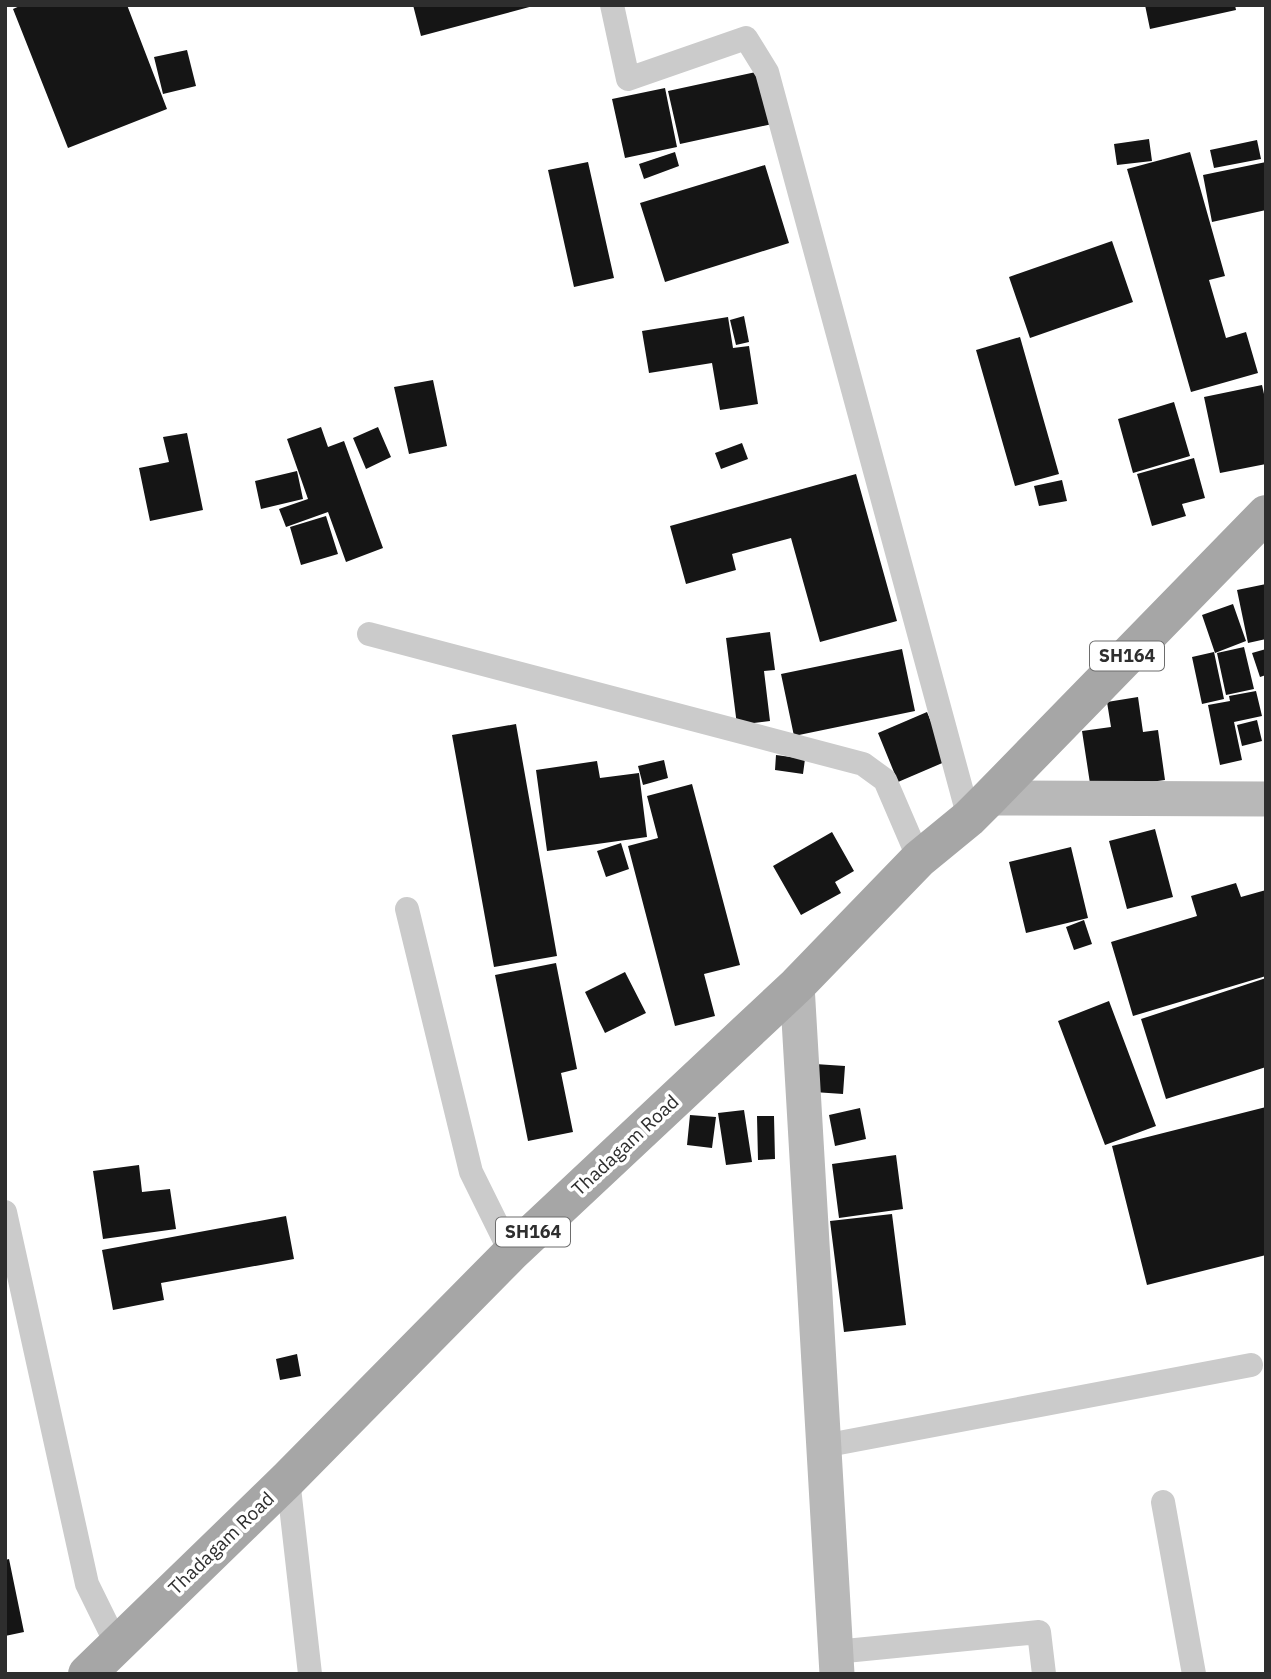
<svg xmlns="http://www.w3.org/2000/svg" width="1271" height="1679" viewBox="0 0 1271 1679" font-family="'IBM Plex Sans',sans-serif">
	<rect width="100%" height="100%" fill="#fff"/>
	<!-- building -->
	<path fill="#151515" d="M 22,5 L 127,5 L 167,109 L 68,148 L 13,9 Z
		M 413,5 L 532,5 L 533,6 L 421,36 Z
		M 1145,5 L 1235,5 L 1236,10 L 1150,29 Z
		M 187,50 L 196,86 L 163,94 L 154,57 Z
		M 765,70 L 777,123 L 680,144 L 668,91 Z
		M 665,88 L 677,147 L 625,158 L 612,99 Z
		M 1149,139 L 1152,161 L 1117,165 L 1114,144 Z
		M 1257,140 L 1261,159 L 1214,168 L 1210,150 Z
		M 675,152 L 679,166 L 644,179 L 639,164 Z
		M 1190,152 L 1225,276 L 1209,280 L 1226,338 L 1246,332 L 1258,373 L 1191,392 L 1127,169 Z
		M 588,162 L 614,278 L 574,287 L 548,170 Z
		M 1266,162 L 1266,210 L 1212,222 L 1203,175 Z
		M 765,165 L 789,243 L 665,282 L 640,203 Z
		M 1112,241 L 1133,302 L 1030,338 L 1009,277 Z
		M 744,316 L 749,342 L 736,345 L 730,320 Z
		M 728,317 L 733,348 L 749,346 L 758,404 L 720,410 L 712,363 L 649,373 L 642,331 Z
		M 1020,337 L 1059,474 L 1015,486 L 976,350 Z
		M 433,380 L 447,446 L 409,454 L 394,387 Z
		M 1262,385 L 1266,403 L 1266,464 L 1220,473 L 1204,397 Z
		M 1174,402 L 1190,456 L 1133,473 L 1118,419 Z
		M 321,427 L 328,447 L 344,441 L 383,548 L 346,562 L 328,512 L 286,527 L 279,509 L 308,499 L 287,439 Z
		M 378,427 L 391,457 L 366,469 L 353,438 Z
		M 187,433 L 203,510 L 150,521 L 139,468 L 169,462 L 163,437 Z
		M 742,443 L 748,459 L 721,469 L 715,453 Z
		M 1194,458 L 1205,498 L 1182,504 L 1186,516 L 1152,526 L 1137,474 Z
		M 297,471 L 303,499 L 261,509 L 255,481 Z
		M 856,474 L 897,621 L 820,642 L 791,538 L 732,554 L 736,570 L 686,584 L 670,526 Z
		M 1062,480 L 1067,501 L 1039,506 L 1034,486 Z
		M 326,516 L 338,554 L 301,565 L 290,527 Z
		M 1266,584 L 1266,639 L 1248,643 L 1237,590 Z
		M 1233,604 L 1246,641 L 1215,653 L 1202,615 Z
		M 770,632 L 775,670 L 764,671 L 770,721 L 737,725 L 726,638 Z
		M 1244,647 L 1254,689 L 1226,695 L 1217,653 Z
		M 902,649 L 915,711 L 794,736 L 781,674 Z
		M 1266,649 L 1266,675 L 1260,677 L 1252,653 Z
		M 1214,652 L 1224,699 L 1202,704 L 1192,657 Z
		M 1256,691 L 1262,716 L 1234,722 L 1242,760 L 1220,765 L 1208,705 L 1230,701 L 1229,696 Z
		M 1138,697 L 1143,732 L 1158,730 L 1165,780 L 1091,790 L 1082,731 L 1111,727 L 1107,702 Z
		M 927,712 L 947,761 L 898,782 L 878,733 Z
		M 1257,720 L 1262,741 L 1242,746 L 1237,725 Z
		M 516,724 L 557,956 L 494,967 L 452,735 Z
		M 776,755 L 805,759 L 803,774 L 775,770 Z
		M 664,760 L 668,778 L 643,785 L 638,766 Z
		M 597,761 L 600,778 L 639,773 L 647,837 L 547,851 L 536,770 Z
		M 692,784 L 740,965 L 704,974 L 715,1016 L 675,1026 L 628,846 L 658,838 L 647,796 Z
		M 1155,829 L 1173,897 L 1127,909 L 1109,841 Z
		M 832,832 L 854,871 L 835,882 L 841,893 L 801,915 L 773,866 Z
		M 621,843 L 629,869 L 606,877 L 597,851 Z
		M 1071,847 L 1088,918 L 1026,933 L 1009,862 Z
		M 1236,883 L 1241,897 L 1266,890 L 1266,976 L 1133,1016 L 1111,942 L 1197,916 L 1191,896 Z
		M 1084,920 L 1092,944 L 1074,950 L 1066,927 Z
		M 556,963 L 577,1069 L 561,1073 L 573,1132 L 528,1141 L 495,975 Z
		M 625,972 L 646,1013 L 605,1033 L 585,992 Z
		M 1266,978 L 1266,1067 L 1166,1099 L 1141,1019 Z
		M 1109,1001 L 1156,1126 L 1105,1145 L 1058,1021 Z
		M 815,1064 L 845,1066 L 843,1094 L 814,1092 Z
		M 1266,1107 L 1266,1255 L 1147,1285 L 1112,1146 Z
		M 860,1108 L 866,1139 L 835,1146 L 829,1115 Z
		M 744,1110 L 752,1162 L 726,1165 L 718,1113 Z
		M 690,1115 L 716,1117 L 712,1148 L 687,1145 Z
		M 757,1116 L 774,1116 L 775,1159 L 758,1160 Z
		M 896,1155 L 903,1209 L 839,1218 L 832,1164 Z
		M 139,1165 L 142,1192 L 170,1189 L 176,1229 L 103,1239 L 93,1171 Z
		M 892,1214 L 906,1325 L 844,1332 L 830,1221 Z
		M 286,1216 L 294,1259 L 161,1283 L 164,1300 L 113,1310 L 102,1250 Z
		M 297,1354 L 301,1376 L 280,1380 L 276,1359 Z
		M 9,1559 L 24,1632 L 5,1636 L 5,1560 Z"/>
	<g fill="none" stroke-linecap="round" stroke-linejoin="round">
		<!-- street -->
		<path stroke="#cbcbcb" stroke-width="24" d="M 612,5 L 628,79 L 746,38 L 767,72 L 969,818
			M 369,634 L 863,764 L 885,780 L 919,859
			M 407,909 L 471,1172 L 511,1253
			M 5,1212 L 87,1584 L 117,1645
			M 823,1446 L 1251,1365
			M 288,1479 L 310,1674
			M 1163,1502 L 1194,1674
			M 835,1652 L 1039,1632 L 1044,1674"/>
		<!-- secondary -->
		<path stroke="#b8b8b8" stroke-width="35" d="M 989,798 L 1266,799
			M 797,985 L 837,1674"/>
		<!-- primary -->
		<path stroke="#a6a6a6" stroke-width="38" d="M 87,1674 L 288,1479 L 511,1253 L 797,985 L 919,859 L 969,818 L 989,798 L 1266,514"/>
	</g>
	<g text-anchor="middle" stroke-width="7" stroke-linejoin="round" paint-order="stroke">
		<!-- shield labels -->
		<g fill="#fff" stroke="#6d6d6d" stroke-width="2">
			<rect x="1090" y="641.5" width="74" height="29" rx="5"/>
			<rect x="496" y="1217.5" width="74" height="29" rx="5"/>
		</g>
		<g font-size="18" font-weight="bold" fill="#2e2e2e">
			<text x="1127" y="662">SH164</text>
			<text x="533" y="1238">SH164</text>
		</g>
		<!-- street labels -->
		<g font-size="19" fill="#2e2e2e" stroke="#fff">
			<text transform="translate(625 1145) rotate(-43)" y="7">Thadagam Road</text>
			<text transform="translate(221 1543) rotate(-44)" y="7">Thadagam Road</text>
		</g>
	</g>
	<!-- border -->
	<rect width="1271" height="1679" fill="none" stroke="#2e2e2e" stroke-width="14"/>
</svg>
